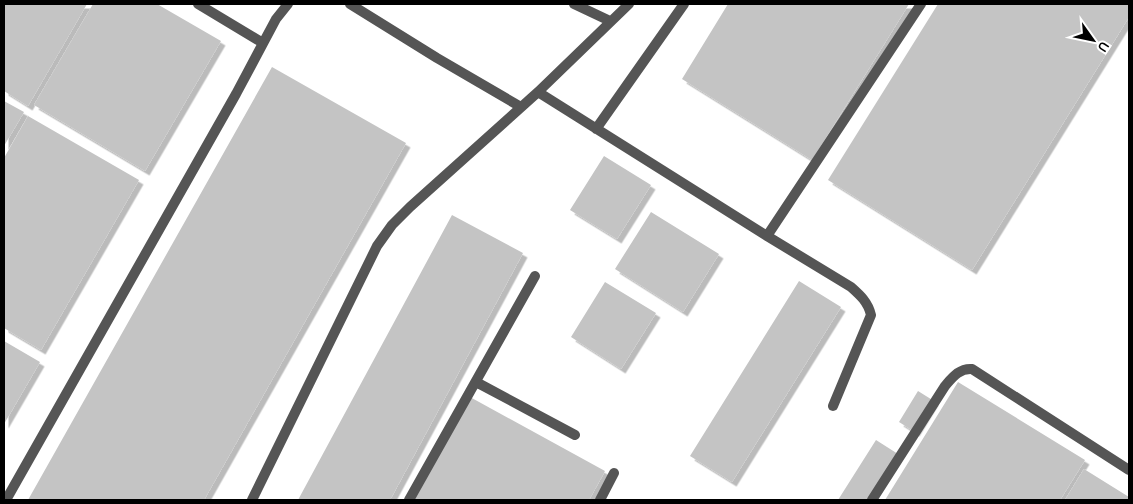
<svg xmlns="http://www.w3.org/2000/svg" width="1133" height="504" viewBox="0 0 1133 504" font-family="Karla,sans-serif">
	<defs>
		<filter id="shadow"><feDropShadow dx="4.5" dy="4.5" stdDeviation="0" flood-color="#0004"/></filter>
	</defs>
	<rect width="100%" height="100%" fill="#fff"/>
	<!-- building -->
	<path fill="#c4c4c4" filter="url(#shadow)" d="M 4,4 L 87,4 L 28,106 L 4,91 Z
		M 93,4 L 157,4 L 221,41 L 145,171 L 34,105 Z
		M 728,4 L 909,4 L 812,160 L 682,79 Z
		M 938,4 L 1129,4 L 1129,17 L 972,270 L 828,180 Z
		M 272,67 L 406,143 L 204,500 L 28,500 Z
		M 4,101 L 24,112 L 4,146 Z
		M 28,116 L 139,180 L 41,350 L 4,328 L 4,158 Z
		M 604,156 L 651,185 L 617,239 L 570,210 Z
		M 651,212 L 719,254 L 683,312 L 615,269 Z
		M 452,215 L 523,253 L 390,500 L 298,500 Z
		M 799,281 L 841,307 L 732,482 L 690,456 Z
		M 605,282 L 656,313 L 621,369 L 571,337 Z
		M 4,341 L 40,362 L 4,424 Z
		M 958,382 L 1085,460 L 1060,500 L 885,500 Z
		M 918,391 L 934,401 L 915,432 L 899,422 Z
		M 470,397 L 605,471 L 589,500 L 414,500 Z
		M 876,440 L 898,454 L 869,500 L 838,500 Z
		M 1084,469 L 1129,497 L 1129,500 L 1065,500 Z"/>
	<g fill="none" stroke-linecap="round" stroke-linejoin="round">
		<!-- lane -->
		<path stroke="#555" stroke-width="10" d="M 198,4 L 263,43
			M 350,4 L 437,58 L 521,107
			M 574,4 L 610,21
			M 538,92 L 767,236 L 851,287 C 860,295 868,302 871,315 L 833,406
			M 596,129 L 684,4
			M 767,236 L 921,4
			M 476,382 L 575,435
			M 6,500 L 236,94 L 276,19 L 288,4
			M 252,500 L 377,246 L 392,225 L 410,207 L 538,92 L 629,4
			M 409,500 L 535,276
			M 600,500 L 614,473
			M 872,500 L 945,386 C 952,378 959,368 972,369 L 1129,470"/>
	</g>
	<!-- border -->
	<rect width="1133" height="504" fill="none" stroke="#000000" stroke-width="10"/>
	<!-- north arrow -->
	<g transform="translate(1093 40) rotate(123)" stroke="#ffffff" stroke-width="4" paint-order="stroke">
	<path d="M0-4L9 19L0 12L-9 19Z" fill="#000000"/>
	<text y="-8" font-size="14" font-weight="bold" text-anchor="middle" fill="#000000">U</text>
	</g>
</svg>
